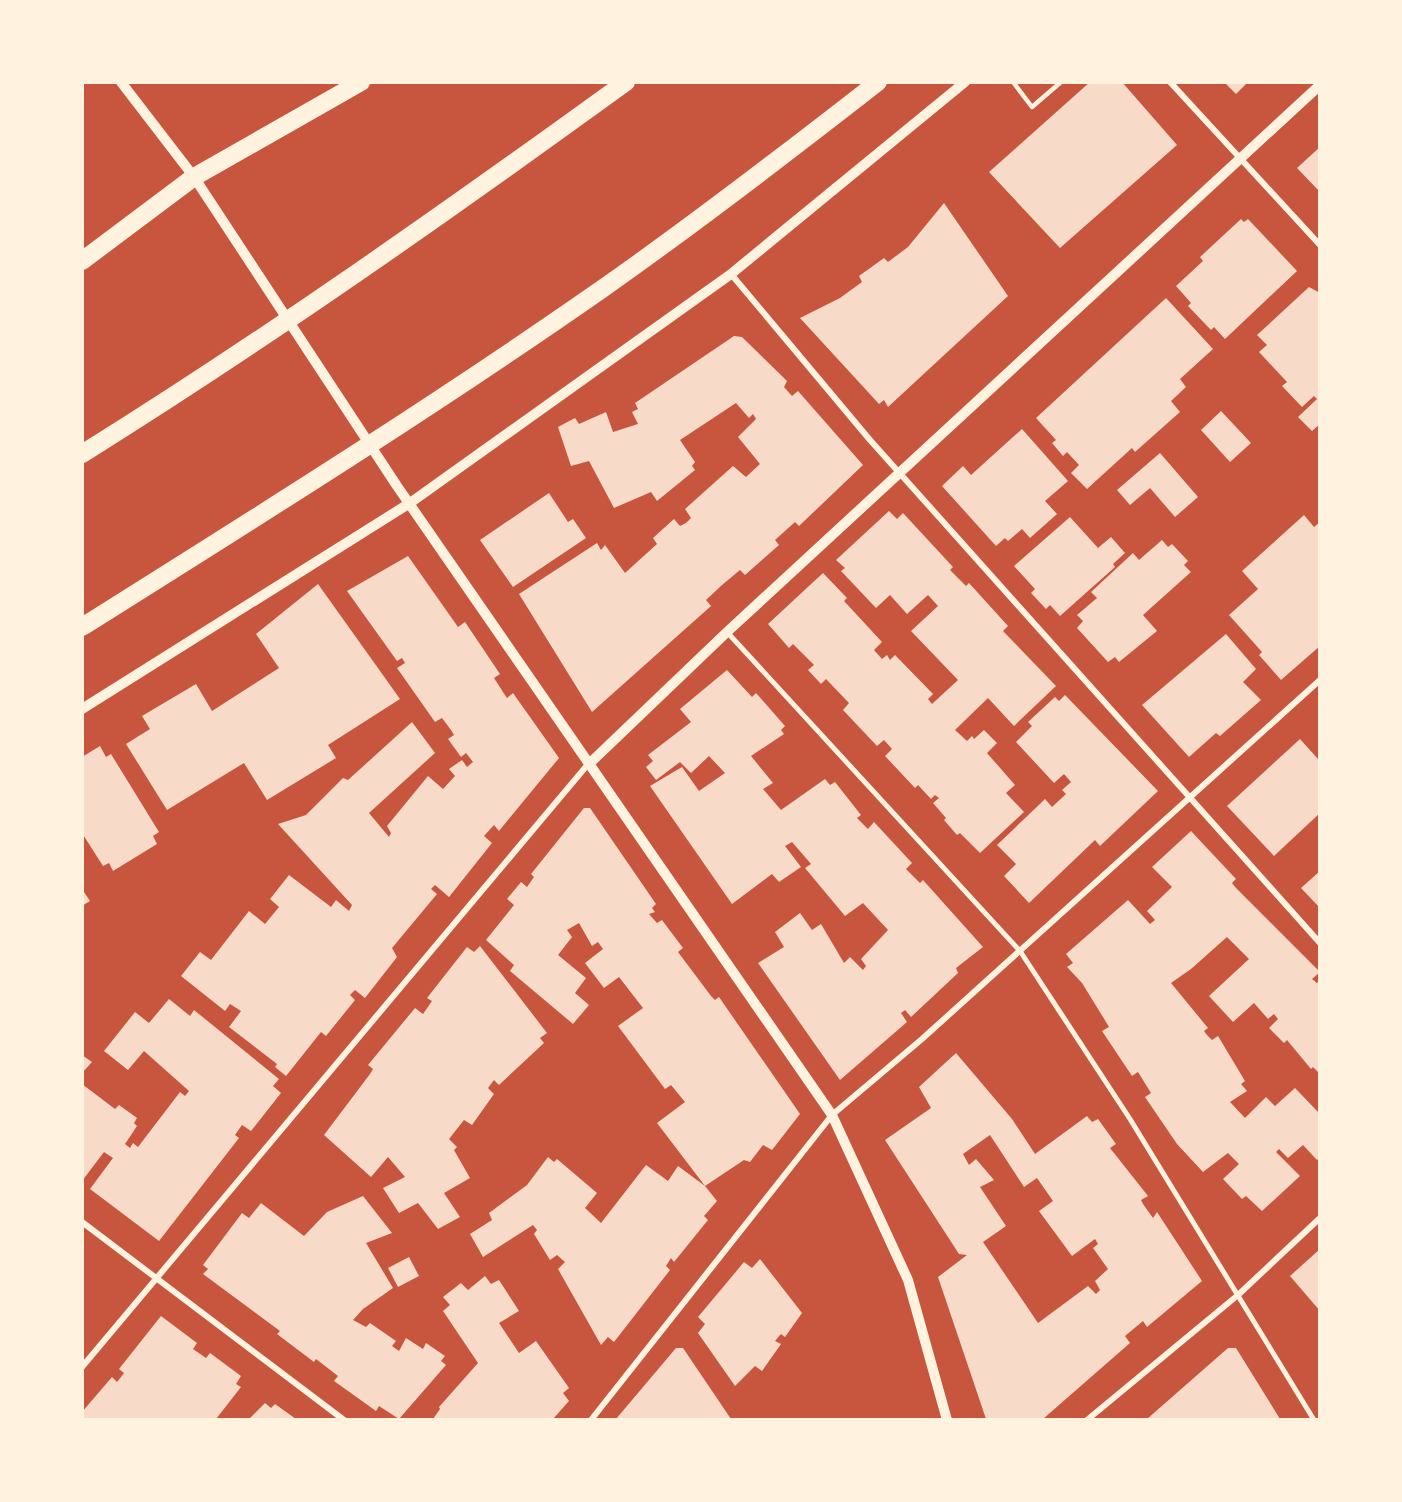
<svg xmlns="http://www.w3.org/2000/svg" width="1402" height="1502" viewBox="0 0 1402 1502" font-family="Lato,sans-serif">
	<rect width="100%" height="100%" fill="#c8553d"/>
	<!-- building -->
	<path fill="#f7dbc8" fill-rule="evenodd" d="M 1090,82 L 1122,82 L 1177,145 L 1060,248 L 989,172 Z
		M 1224,82 L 1248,82 L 1236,94 Z
		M 1320,147 L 1320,192 L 1297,168 Z
		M 944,203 L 1008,296 L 888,407 L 884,400 L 879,404 L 800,318 L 840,298 L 862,282 L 859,276 L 884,258 L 888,262 L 908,247 Z
		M 1241,219 L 1244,222 L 1248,219 L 1297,271 L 1225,339 L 1214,327 L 1211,330 L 1188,306 L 1191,303 L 1176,286 L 1203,261 L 1200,257 Z
		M 1309,287 L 1320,293 L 1320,424 L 1312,431 L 1298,417 L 1317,399 L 1314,396 L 1302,407 L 1282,386 L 1287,382 L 1259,352 L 1267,345 L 1257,335 Z
		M 1166,298 L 1213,349 L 1180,379 L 1186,387 L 1171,401 L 1180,412 L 1135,452 L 1132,448 L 1087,489 L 1071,473 L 1079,465 L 1067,452 L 1063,456 L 1052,443 L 1056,440 L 1036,418 Z
		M 734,336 L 742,337 L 787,381 L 784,387 L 792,396 L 798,391 L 863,465 L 799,526 L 795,522 L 775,540 L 779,545 L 745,575 L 740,570 L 722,585 L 706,600 L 711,606 L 592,712 L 519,594 L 597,543 L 601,550 L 605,545 L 625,573 L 657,544 L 653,538 L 674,519 L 680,526 L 686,523 L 691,518 L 685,509 L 733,466 L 746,477 L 760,464 L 738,437 L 756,419 L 753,414 L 749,418 L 736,403 L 680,440 L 695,462 L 692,466 L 695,470 L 657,501 L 651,492 L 614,508 L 589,461 L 571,466 L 558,427 L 575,418 L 579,424 L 606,412 L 613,432 L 638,424 L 632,412 L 638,409 L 635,403 Z
		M 1221,411 L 1251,443 L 1230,462 L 1201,430 Z
		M 1022,429 L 1068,481 L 1045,501 L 1057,514 L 1030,538 L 1022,529 L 1008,541 L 1005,538 L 996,546 L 942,486 L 963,466 L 971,475 Z
		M 1160,453 L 1198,497 L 1175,517 L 1150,488 L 1130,505 L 1117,490 Z
		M 549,493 L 568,522 L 573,519 L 586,538 L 513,587 L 480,540 Z
		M 889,511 L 897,519 L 903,513 L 953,567 L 950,570 L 966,586 L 969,583 L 1008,626 L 1003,631 L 1056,686 L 1014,726 L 988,698 L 955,730 L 967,741 L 972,736 L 974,739 L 984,730 L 997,743 L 987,753 L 1015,785 L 1006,793 L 1024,812 L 980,853 L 960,833 L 957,835 L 944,820 L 946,818 L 933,803 L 939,798 L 935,795 L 931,799 L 918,785 L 915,788 L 885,756 L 892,749 L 884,740 L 877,746 L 843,710 L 849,703 L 826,679 L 821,684 L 808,670 L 814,665 L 793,644 L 789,648 L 768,624 L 823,573 L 847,598 L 844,601 L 882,642 L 874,650 L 882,659 L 887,655 L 890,660 L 895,655 L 933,694 L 928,699 L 932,704 L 958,680 L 911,631 L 938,606 L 928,595 L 907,614 L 890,595 L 876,608 L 841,571 L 845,568 L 836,560 Z
		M 1304,515 L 1314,527 L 1320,522 L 1320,646 L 1281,680 L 1259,655 L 1262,652 L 1229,615 L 1258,589 L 1242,571 Z
		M 1070,517 L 1098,548 L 1111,537 L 1125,553 L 1113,564 L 1115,567 L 1060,616 L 1050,605 L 1046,609 L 1031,593 L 1035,589 L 1014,566 Z
		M 1162,540 L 1168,547 L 1172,544 L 1188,561 L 1184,565 L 1191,572 L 1143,615 L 1157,631 L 1119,662 L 1115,657 L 1108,662 L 1077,628 L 1083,621 L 1077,615 L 1097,598 L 1091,592 L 1133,553 L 1139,560 Z
		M 408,556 L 458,627 L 465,622 L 500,674 L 494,678 L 503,692 L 507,698 L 513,693 L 559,758 L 499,831 L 494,825 L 484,836 L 492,843 L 449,897 L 435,885 L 431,889 L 437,894 L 392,948 L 397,957 L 365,998 L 355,990 L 350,995 L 355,1000 L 326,1036 L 321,1032 L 286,1076 L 275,1067 L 277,1064 L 229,1027 L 241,1011 L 230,1004 L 225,1011 L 181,976 L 200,952 L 211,960 L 249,911 L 265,924 L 279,907 L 270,899 L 289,875 L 331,907 L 336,900 L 349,911 L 352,905 L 278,824 L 306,815 L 343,778 L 348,780 L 412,722 L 435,753 L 369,813 L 389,837 L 391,833 L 387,826 L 428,776 L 443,789 L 455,776 L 449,769 L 462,760 L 467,767 L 473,762 L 466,753 L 461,757 L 448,739 L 454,735 L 451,730 L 442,718 L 435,722 L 397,668 L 405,663 L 402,658 L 397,661 L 347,591 Z
		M 318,584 L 400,699 L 328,745 L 336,758 L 267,800 L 244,763 L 167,810 L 126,744 L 150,729 L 142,716 L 196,684 L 212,711 L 279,668 L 256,634 Z
		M 1226,634 L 1256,669 L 1243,682 L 1261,700 L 1220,736 L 1216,733 L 1189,757 L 1142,705 Z
		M 727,670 L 752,697 L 756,693 L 785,726 L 781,730 L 784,734 L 751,756 L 773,783 L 763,789 L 781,810 L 825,779 L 830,785 L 835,782 L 861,815 L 857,818 L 868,829 L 874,822 L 912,863 L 906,869 L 920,883 L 923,880 L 983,947 L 956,968 L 958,973 L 911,1017 L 905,1010 L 901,1013 L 907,1022 L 840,1080 L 758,963 L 784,947 L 775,932 L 800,913 L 812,930 L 821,924 L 844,963 L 850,957 L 863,970 L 866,966 L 861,959 L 888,930 L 863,903 L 845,916 L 805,868 L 811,864 L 792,842 L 785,846 L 801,867 L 779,882 L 772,874 L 732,904 L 650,786 L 682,767 L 699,791 L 725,773 L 709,756 L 691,773 L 680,762 L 656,780 L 646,767 L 653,761 L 648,755 L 691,722 L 680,709 Z
		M 1065,695 L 1158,791 L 1100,846 L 1095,840 L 1029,903 L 1004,876 L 1016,864 L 997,845 L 1045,799 L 1052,807 L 1066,794 L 1062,790 L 1071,782 L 1064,774 L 1054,783 L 1016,742 L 1032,726 L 1028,722 L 1055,697 L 1059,701 Z
		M 1300,739 L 1318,759 L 1320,757 L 1320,813 L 1274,856 L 1227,806 Z
		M 100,746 L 106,757 L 111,754 L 159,832 L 153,836 L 157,844 L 113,871 L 109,863 L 103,866 L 82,833 L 82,757 Z
		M 584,808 L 590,808 L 656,904 L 652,908 L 655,912 L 649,914 L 657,923 L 662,920 L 683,948 L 678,952 L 711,996 L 715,1000 L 719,997 L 800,1114 L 772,1150 L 763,1145 L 750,1162 L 744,1160 L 705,1186 L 657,1123 L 685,1102 L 671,1085 L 665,1089 L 618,1026 L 643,1008 L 619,977 L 604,988 L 585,963 L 603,949 L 598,942 L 592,946 L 579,923 L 567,930 L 572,937 L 558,955 L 586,978 L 575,993 L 589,1005 L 573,1024 L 510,971 L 514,965 L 486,940 L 514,905 L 507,899 L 521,882 L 527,887 L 534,877 L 531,874 Z
		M 1191,831 L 1236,879 L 1232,883 L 1236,888 L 1320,972 L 1312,979 L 1317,983 L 1320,980 L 1318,1072 L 1313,1067 L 1311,1069 L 1287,1040 L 1284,1043 L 1269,1028 L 1278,1019 L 1274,1014 L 1268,1019 L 1254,1003 L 1233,1022 L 1209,996 L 1249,959 L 1227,937 L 1191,969 L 1171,983 L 1208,1028 L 1204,1031 L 1207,1035 L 1212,1040 L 1218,1036 L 1245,1081 L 1241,1084 L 1247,1091 L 1230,1102 L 1245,1118 L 1266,1097 L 1275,1106 L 1295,1088 L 1320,1114 L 1320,1157 L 1317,1160 L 1303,1145 L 1288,1158 L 1279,1149 L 1276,1152 L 1300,1176 L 1262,1211 L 1246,1196 L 1242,1199 L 1223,1179 L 1239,1164 L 1228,1153 L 1203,1172 L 1177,1144 L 1145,1097 L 1151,1093 L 1138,1072 L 1132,1076 L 1102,1031 L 1109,1027 L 1106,1022 L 1082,983 L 1067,967 L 1073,963 L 1066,954 L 1128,900 L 1150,924 L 1155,920 L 1147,911 L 1172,887 L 1152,867 Z
		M 1320,871 L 1320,908 L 1301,888 Z
		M 82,889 L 90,901 L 82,906 Z
		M 480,946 L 547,1033 L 540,1038 L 544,1043 L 499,1085 L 494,1080 L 488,1088 L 494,1094 L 472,1125 L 464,1120 L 449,1139 L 457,1147 L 454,1150 L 470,1178 L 444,1193 L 460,1217 L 438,1229 L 418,1203 L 399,1213 L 383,1188 L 405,1177 L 388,1157 L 371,1177 L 324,1135 L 370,1074 L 373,1069 L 368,1065 L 415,1008 L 423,1014 L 432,1001 L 427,998 L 467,947 L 474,952 Z
		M 169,999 L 190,1016 L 194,1010 L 279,1079 L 273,1086 L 281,1093 L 251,1131 L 242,1125 L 235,1135 L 239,1138 L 159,1241 L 90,1189 L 113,1158 L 104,1152 L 82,1181 L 82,1084 L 115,1109 L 119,1105 L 137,1118 L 134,1123 L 137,1126 L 125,1144 L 130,1148 L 133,1143 L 138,1147 L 180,1092 L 185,1096 L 189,1091 L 144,1051 L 128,1070 L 104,1051 L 135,1012 L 149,1023 Z
		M 956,1053 L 1012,1119 L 1035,1154 L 1087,1116 L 1092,1122 L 1098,1119 L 1116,1144 L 1110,1148 L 1148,1196 L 1141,1200 L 1143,1204 L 1153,1218 L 1157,1212 L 1202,1281 L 1147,1327 L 1143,1321 L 1125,1336 L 1130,1343 L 1043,1419 L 986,1419 L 938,1277 L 967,1255 L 959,1254 L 885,1140 L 931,1108 L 919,1087 ZM 990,1135 L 1024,1187 L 1037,1178 L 1053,1201 L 1039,1211 L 1072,1256 L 1095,1239 L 1098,1244 L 1093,1248 L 1108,1269 L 1095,1281 L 1100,1290 L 1096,1294 L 1088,1286 L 1038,1323 L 983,1242 L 1006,1226 L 980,1187 L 994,1180 L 976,1159 L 969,1165 L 963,1154 Z
		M 82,1055 L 92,1062 L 82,1073 Z
		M 548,1157 L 554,1162 L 557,1159 L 597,1193 L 585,1208 L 601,1223 L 646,1165 L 668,1181 L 678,1166 L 705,1186 L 717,1201 L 704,1216 L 708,1220 L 674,1262 L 671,1258 L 666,1266 L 670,1270 L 614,1342 L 608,1337 L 601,1345 L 558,1269 L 565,1262 L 557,1255 L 550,1260 L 534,1234 L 537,1230 L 533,1225 L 483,1257 L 470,1234 L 492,1220 L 489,1213 L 527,1185 Z
		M 363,1196 L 392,1233 L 366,1243 L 393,1288 L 363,1309 L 353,1320 L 366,1327 L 370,1323 L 396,1341 L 392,1346 L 399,1351 L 406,1338 L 423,1349 L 426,1343 L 445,1356 L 441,1361 L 446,1365 L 399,1419 L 379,1406 L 376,1411 L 334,1381 L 338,1376 L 316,1359 L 314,1362 L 277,1334 L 280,1331 L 203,1274 L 208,1269 L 203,1265 L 242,1213 L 249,1218 L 261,1203 L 304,1236 L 327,1212 Z
		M 1320,1249 L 1320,1311 L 1290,1276 Z
		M 409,1257 L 419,1276 L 398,1287 L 388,1268 Z
		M 760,1259 L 802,1313 L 785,1337 L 781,1334 L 775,1341 L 781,1344 L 762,1371 L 755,1366 L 735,1386 L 698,1333 L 705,1324 L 698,1317 L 744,1262 L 752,1268 Z
		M 485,1276 L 491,1284 L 499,1280 L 519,1311 L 499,1323 L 519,1353 L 536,1341 L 569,1388 L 563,1393 L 569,1401 L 553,1419 L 433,1419 L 440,1409 L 439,1407 L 478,1363 L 443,1311 L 450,1305 L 443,1297 L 461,1283 L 468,1290 Z
		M 161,1316 L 197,1343 L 193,1349 L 206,1358 L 210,1353 L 241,1376 L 236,1384 L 241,1387 L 216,1419 L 82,1419 L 82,1412 L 112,1377 L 117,1382 L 121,1377 L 124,1373 L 119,1369 Z
		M 676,1348 L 683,1348 L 731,1419 L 616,1419 Z
		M 1228,1348 L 1236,1348 L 1280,1419 L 1147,1419 Z
		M 265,1403 L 271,1408 L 275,1404 L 296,1419 L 249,1419 Z"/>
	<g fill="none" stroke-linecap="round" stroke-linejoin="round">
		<!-- service -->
		<path stroke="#fff3e0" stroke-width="4.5" d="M 1013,82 L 1032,107 L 1061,82"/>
		<!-- pedestrian -->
		<path stroke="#fff3e0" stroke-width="5" d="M 727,632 L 1020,951 L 1130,1119 L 1314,1420"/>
		<!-- minor -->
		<path stroke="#fff3e0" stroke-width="6" d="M 1170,82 L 1320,245
			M 731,274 L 870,440 L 1320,943
			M 82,1222 L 344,1420
			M 82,1367 L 589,763
			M 591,1420 L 832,1115 L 922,1039 L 1320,680
			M 1087,1420 L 1238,1295 L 1320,1218"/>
		<!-- tertiary -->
		<path stroke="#fff3e0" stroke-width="10" d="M 121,82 L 194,177 L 397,486 L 832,1115 L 908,1280 L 947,1420
			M 82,709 L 410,503 L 731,274 L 965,82
			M 590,763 L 727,632 L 1320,85"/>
		<!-- motorway -->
		<path stroke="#fff3e0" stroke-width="18" d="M 82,261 L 194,177 L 361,82
			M 82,454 C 268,338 448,211 626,82
			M 82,627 C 257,517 433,407 602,289 C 696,223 787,153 878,82"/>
	</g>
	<!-- border -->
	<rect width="1402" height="1502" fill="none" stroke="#fff3e0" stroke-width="168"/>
</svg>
